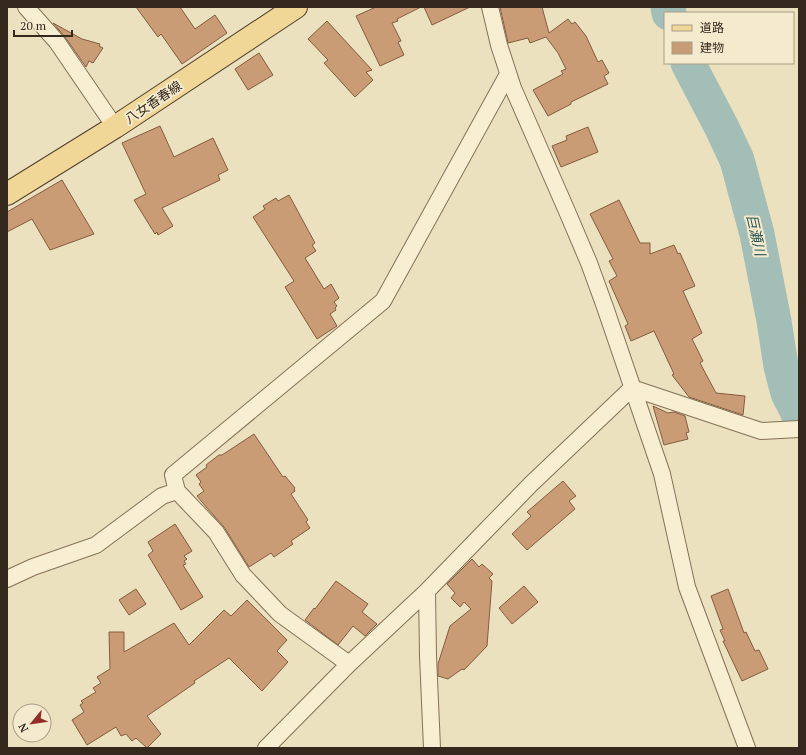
<svg xmlns="http://www.w3.org/2000/svg" width="806" height="755" viewBox="0 0 806 755" font-family="'PT Serif','Noto Sans JP',serif">
	<rect width="100%" height="100%" fill="#ece1bf"/>
	<g fill="none" stroke-linecap="round" stroke-linejoin="round">
		<!-- river -->
		<path stroke="#a2beb7" stroke-width="35" d="M 668,7 L 669,13
			M 688,63 L 722,128 L 737,160 L 757,234 L 774,321 L 781,366 L 788,393 L 799,415"/>
	</g>
	<!-- building -->
	<path fill="#ca9c76" stroke="#835c3e" d="M 136,7 L 180,7 L 195,29 L 215,15 L 227,33 L 182,64 L 161,34 L 158,37 Z
		M 376,7 L 421,7 L 397,19 L 398,21 L 392,23 L 401,41 L 398,42 L 404,55 L 380,66 L 356,16 Z
		M 424,7 L 470,7 L 432,25 Z
		M 500,7 L 542,7 L 549,33 L 568,19 L 572,24 L 575,22 L 586,36 L 598,62 L 602,60 L 609,73 L 604,76 L 608,84 L 571,102 L 571,104 L 548,116 L 533,90 L 563,74 L 561,71 L 566,69 L 558,53 L 546,37 L 530,43 L 528,38 L 508,43 Z
		M 327,21 L 372,70 L 366,72 L 373,80 L 355,97 L 324,63 L 328,60 L 308,39 Z
		M 53,23 L 82,39 L 100,44 L 99,46 L 103,48 L 93,63 L 89,61 L 86,67 L 65,37 Z
		M 259,53 L 273,75 L 248,90 L 235,69 Z
		M 160,126 L 174,157 L 213,138 L 228,170 L 218,175 L 220,180 L 162,208 L 173,226 L 158,235 L 157,232 L 155,234 L 134,200 L 146,194 L 122,143 Z
		M 588,127 L 598,152 L 561,167 L 552,146 L 567,140 L 566,136 Z
		M 62,180 L 94,234 L 50,250 L 32,219 L 7,232 L 7,212 Z
		M 289,195 L 315,243 L 312,245 L 316,251 L 305,258 L 324,289 L 331,284 L 339,298 L 334,302 L 337,306 L 335,308 L 336,310 L 330,314 L 337,326 L 317,339 L 285,287 L 294,281 L 253,217 L 265,209 L 263,206 L 276,198 L 278,201 Z
		M 619,200 L 640,243 L 650,243 L 650,254 L 674,245 L 678,254 L 680,253 L 695,286 L 683,291 L 702,333 L 692,339 L 703,361 L 700,363 L 716,393 L 745,396 L 743,415 L 689,397 L 672,375 L 674,374 L 654,331 L 631,341 L 625,326 L 628,324 L 609,281 L 617,276 L 609,261 L 613,259 L 590,214 Z
		M 653,406 L 668,413 L 674,412 L 685,416 L 689,432 L 686,433 L 688,439 L 664,445 Z
		M 254,434 L 283,477 L 285,476 L 295,488 L 294,489 L 295,491 L 291,494 L 308,520 L 306,522 L 310,528 L 291,541 L 293,544 L 274,557 L 271,553 L 249,567 L 224,527 L 207,508 L 197,496 L 204,491 L 199,484 L 201,482 L 196,475 L 207,467 L 206,465 L 219,455 L 222,455 Z
		M 563,481 L 576,496 L 569,501 L 575,509 L 527,550 L 512,534 L 531,516 L 527,512 Z
		M 175,524 L 192,551 L 184,556 L 187,559 L 184,561 L 186,564 L 183,565 L 203,597 L 181,610 L 148,555 L 153,551 L 148,542 Z
		M 472,559 L 479,567 L 482,564 L 493,574 L 489,578 L 492,581 L 487,646 L 464,670 L 462,669 L 448,679 L 438,676 L 438,664 L 450,626 L 471,609 L 464,602 L 460,607 L 451,598 L 455,593 L 447,584 Z
		M 336,581 L 368,604 L 362,612 L 377,624 L 365,636 L 353,626 L 338,645 L 305,620 L 314,608 L 315,609 Z
		M 524,586 L 538,602 L 512,624 L 499,608 Z
		M 136,589 L 146,604 L 129,615 L 119,600 Z
		M 728,589 L 744,633 L 746,632 L 755,651 L 759,650 L 768,669 L 742,681 L 723,641 L 725,641 L 720,630 L 723,629 L 711,596 Z
		M 247,600 L 287,640 L 277,651 L 288,662 L 262,691 L 229,658 L 194,681 L 195,683 L 147,716 L 161,734 L 147,748 L 136,738 L 132,741 L 126,734 L 121,736 L 116,727 L 87,745 L 72,720 L 84,712 L 80,705 L 83,703 L 81,701 L 96,692 L 93,688 L 101,683 L 97,677 L 110,669 L 109,632 L 124,632 L 124,652 L 174,623 L 189,645 L 224,610 L 231,616 Z"/>
	<g fill="none" stroke-linecap="round" stroke-linejoin="round">
		<defs>
			<path id="street" d="M 26,7 L 57,42 L 115,127
				M 490,7 L 499,45 L 513,88 L 566,209 L 589,263 L 605,307 L 662,474 L 687,587 L 747,748
				M 632,388 L 761,431 L 799,429
				M 177,491 L 173,475 L 383,301 L 508,74
				M 7,579 L 33,567 L 96,545 L 162,496 L 177,491 L 216,532 L 243,575 L 280,614 L 349,664
				M 427,591 L 428,656 L 432,748
				M 266,748 L 349,664 L 427,591 L 531,484 L 632,388"/>
			<path id="primary" d="M 7,194 L 115,127 L 296,7"/>
		</defs>
		<!-- street casing -->
		<use href="#street" stroke="#857158" stroke-width="18"/>
		<!-- primary casing -->
		<use href="#primary" stroke="#523f2c" stroke-width="24"/>
		<!-- street -->
		<use href="#street" stroke="#f8eed2" stroke-width="16"/>
		<!-- primary -->
		<use href="#primary" stroke="#f0d797" stroke-width="22"/>
	</g>
	<g text-anchor="middle" stroke-width="4" stroke-linejoin="round" paint-order="stroke">
		<!-- street labels -->
		<g font-size="13" fill="#34291c" stroke="#f4ebce">
			<text transform="translate(153 102) rotate(-34)" y="5">八女香春線</text>
		</g>
		<!-- water labels -->
		<g font-size="14" font-style="italic" fill="#2c5453" stroke="#f4ebce">
			<text transform="translate(756 235) rotate(77)" y="5">巨瀬川</text>
		</g>
	</g>
	<!-- border -->
	<rect width="806" height="755" fill="none" stroke="#34291c" stroke-width="16"/>
	<!-- legend -->
	<rect x="664" y="12" width="130" height="52" fill="#f4ebce" stroke="#a79d87"/>
	<rect x="672" y="25" width="20" height="6" fill="#f0d797" stroke="#a79d87"/>
	<text x="700" y="32" font-size="12" fill="#34291c">道路</text>
	<rect x="672" y="42" width="20" height="12" fill="#ca9c76" stroke="#a79d87"/>
	<text x="700" y="52" font-size="12" fill="#34291c">建物</text>
	<!-- north arrow -->
	<g transform="translate(32 723) rotate(241)"><circle r="19" fill="#f4ebce" stroke="#a79d87"/>
	<path d="M0-3L7 15L0 10L-7 15Z" fill="#922d2a"/>
	<text y="-6" font-size="11" font-weight="bold" text-anchor="middle" fill="#34291c">N</text>
	</g>
	<!-- scale -->
	<path d="M14 30v6h58v-6" fill="none" stroke="#34291c" stroke-width="2"/>
	<text x="20" y="30" font-size="12" fill="#34291c" stroke="#f4ebce" stroke-width="3" paint-order="stroke">20 m</text>
</svg>
